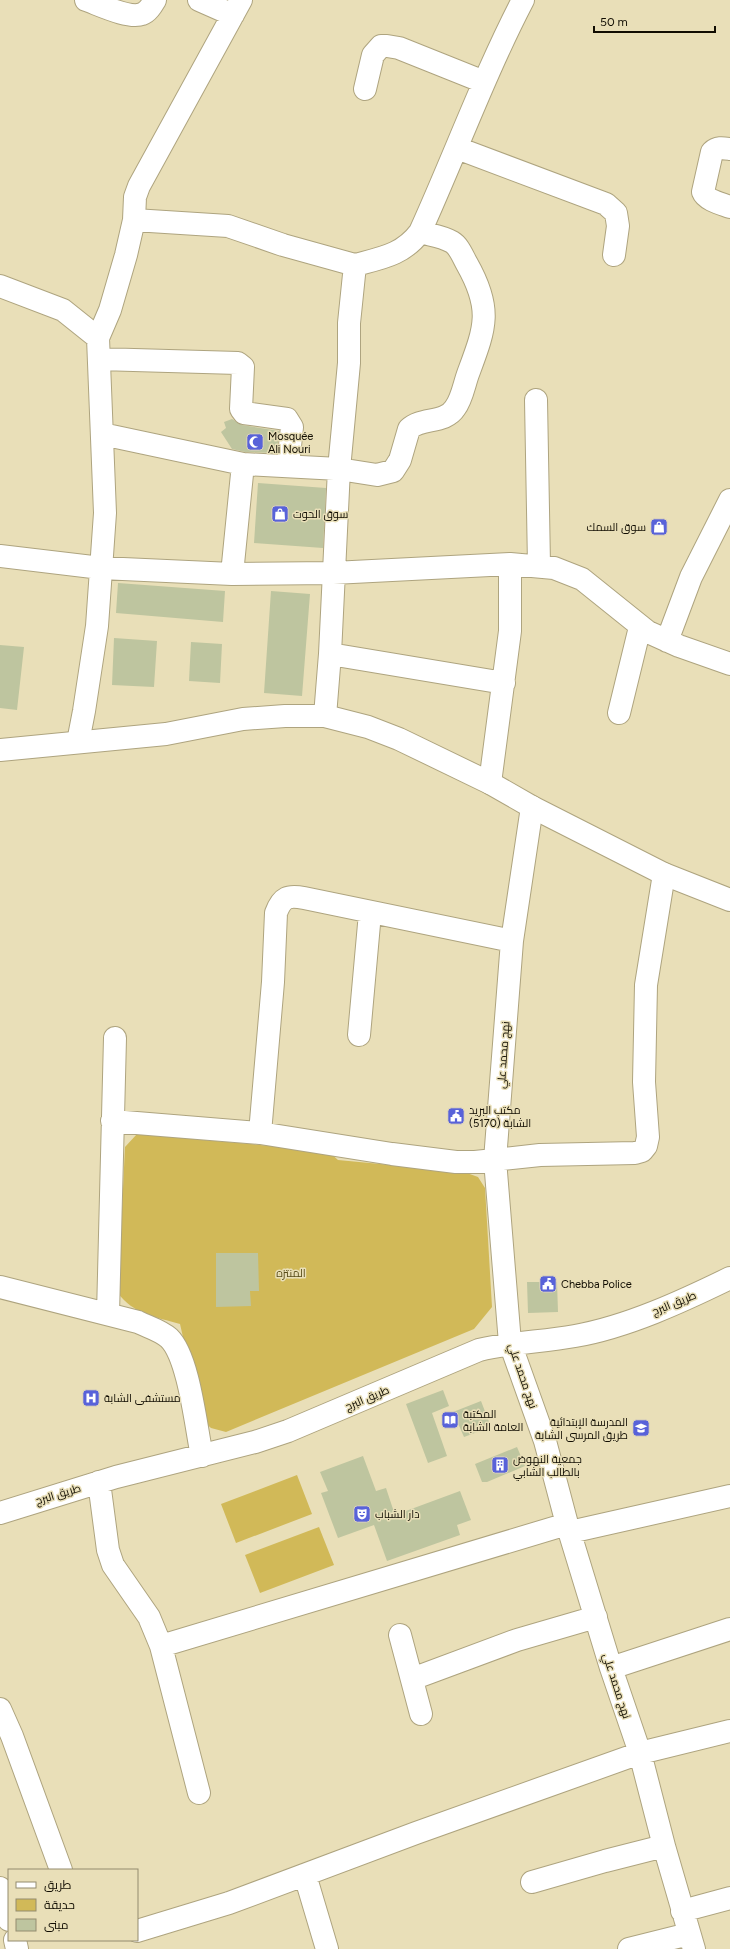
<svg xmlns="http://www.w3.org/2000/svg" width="730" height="1949" viewBox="0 0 730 1949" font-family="Figtree,Cairo,sans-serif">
	<rect width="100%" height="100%" fill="#e9dfb8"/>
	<!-- green -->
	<path fill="#d1b958" d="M 137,1134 L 328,1151 L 338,1160 L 464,1172 L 478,1177 L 485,1188 L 492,1307 L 474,1329 L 226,1432 L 211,1428 L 202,1420 L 180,1324 C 156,1317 133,1314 118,1293 L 125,1147 Z
		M 297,1475 L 312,1514 L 236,1543 L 221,1504 Z
		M 319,1527 L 334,1565 L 260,1593 L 245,1555 Z"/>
	<!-- building -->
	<path fill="#bec59f" d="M 232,419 L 242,425 L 279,431 L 277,453 L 245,452 L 232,449 L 221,432 L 226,428 L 224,422 Z
		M 258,483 L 326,488 L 323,548 L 254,543 Z
		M 118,583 L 225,591 L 223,622 L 116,613 Z
		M 271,591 L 310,594 L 302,696 L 264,693 Z
		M 114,638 L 157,641 L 154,687 L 112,685 Z
		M 191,642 L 222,644 L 220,683 L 189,681 Z
		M 0,645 L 24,647 L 17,710 L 0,708 Z
		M 216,1253 L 258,1253 L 259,1291 L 250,1291 L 251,1306 L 216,1307 Z
		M 527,1282 L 557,1282 L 558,1312 L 528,1313 Z
		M 443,1390 L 449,1406 L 432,1413 L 447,1456 L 428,1463 L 406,1404 Z
		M 481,1401 L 491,1427 L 464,1437 L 453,1412 Z
		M 517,1447 L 525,1466 L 487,1482 L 482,1482 L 475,1464 Z
		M 363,1456 L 376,1491 L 386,1488 L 395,1515 L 460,1491 L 471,1520 L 457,1525 L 460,1535 L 387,1561 L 374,1525 L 338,1538 L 321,1493 L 328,1491 L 320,1472 Z"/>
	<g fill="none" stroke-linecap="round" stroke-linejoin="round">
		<defs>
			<path id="minor" d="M 86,0 C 100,5 129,19 142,14 C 148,12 152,5 155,0
				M 199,0 L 233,15
				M 365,89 L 373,55 L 381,46 L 387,46 L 399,48 L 484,82
				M 457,148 L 606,204 L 616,213 L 618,226 L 614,255
				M 730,149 C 723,148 717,147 712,152 L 703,192 C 706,200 722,204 730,207
				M 134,220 L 228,226 L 283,245 L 355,265
				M 0,286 L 63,310 L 98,338
				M 99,359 L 238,363 L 243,367 L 241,409 L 244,413 L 287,419 L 292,427 L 288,465
				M 536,400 L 539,565
				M 102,434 L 243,464 L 339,469 L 377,475 L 393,471 L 400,460 L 409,429 C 421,417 445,424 455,408 C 462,399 464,385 468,374 C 485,328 493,310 467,264 C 463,257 459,246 452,242 C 442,236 430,235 420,232
				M 0,556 L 101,568 L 232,574 L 333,573 L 510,564 L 554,568 L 582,579 L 648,632 L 679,646 L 730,664
				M 232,574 L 243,464
				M 667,641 L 691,577 L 730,500
				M 330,654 L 504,683
				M 619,713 L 640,627
				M 325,716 L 330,654 L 339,469 L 349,363 L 349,323 L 355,265 C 381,258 403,255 420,232 C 455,155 484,75 523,0
				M 78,742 L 84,711 L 97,626 L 105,513 L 98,338 L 110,310 L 126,255 L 134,220 L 135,197 L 139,186 L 241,0
				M 490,783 L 510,631 L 510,564
				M 532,807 L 512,941 L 495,1160 L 510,1343 L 545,1441 L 567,1524 L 611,1668 L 640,1753 L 664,1846 L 694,1949
				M 359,1035 L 370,913
				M 112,1121 L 260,1133 L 392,1154 L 456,1162 L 475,1162 L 540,1155 L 635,1153 L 642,1151 L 646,1146 L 648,1137 L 644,1082 L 646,985 L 664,874
				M 260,1133 L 273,982 L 276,913 C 282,897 288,895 304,898 L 512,941
				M 0,1287 L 138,1322 C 148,1327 160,1330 169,1338 C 189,1357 196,1428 202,1456
				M 108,1314 L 115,1038
				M 99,1482 L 108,1550 L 113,1565 L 149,1617 L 161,1646 L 199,1793
				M 0,1513 L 116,1477 L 255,1442 L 288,1431 L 479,1350 C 512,1342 543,1342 575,1336 C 627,1327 683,1301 730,1278
				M 570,1532 L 730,1496
				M 400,1635 L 421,1714
				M 161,1646 L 567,1524
				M 611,1668 L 730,1629
				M 412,1679 L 517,1640 L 596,1617
				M 0,1709 L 12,1736 L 61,1870
				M 305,1875 L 327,1949
				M 532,1882 L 605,1861 L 664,1846
				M 0,1888 L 9,1920
				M 682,1911 L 730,1898
				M 137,1931 L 229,1903 L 416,1833 L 640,1753 L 730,1731
				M 15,1940 L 17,1949
				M 629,1949 L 689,1934"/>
			<path id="major" d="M 0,750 L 166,734 L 243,719 L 285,716 L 325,716 L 368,727 L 399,739 L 490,783 L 532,807 L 664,874 L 730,900"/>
		</defs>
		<!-- minor casing -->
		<use href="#minor" stroke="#aea47f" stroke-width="24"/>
		<!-- major casing -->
		<use href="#major" stroke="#aea47f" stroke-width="24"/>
		<!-- minor -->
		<use href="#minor" stroke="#fff" stroke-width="22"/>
		<!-- major -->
		<use href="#major" stroke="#fff" stroke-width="22"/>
	</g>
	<!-- icons -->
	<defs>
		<symbol id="mosque-square" viewBox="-11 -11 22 22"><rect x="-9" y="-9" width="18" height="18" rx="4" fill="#5862d9" stroke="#e9dfb8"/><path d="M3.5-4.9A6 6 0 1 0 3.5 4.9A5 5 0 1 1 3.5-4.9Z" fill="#fff"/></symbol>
		<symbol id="shop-square" viewBox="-11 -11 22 22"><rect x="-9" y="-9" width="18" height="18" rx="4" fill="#5862d9" stroke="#e9dfb8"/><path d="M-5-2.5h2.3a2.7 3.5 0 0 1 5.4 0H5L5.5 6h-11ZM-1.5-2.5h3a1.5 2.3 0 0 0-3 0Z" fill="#fff"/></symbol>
		<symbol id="civic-square" viewBox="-11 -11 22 22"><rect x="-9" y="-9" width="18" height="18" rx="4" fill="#5862d9" stroke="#e9dfb8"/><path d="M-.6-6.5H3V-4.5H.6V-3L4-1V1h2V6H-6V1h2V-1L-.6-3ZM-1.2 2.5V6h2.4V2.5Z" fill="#fff"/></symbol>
		<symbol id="hospital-square" viewBox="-11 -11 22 22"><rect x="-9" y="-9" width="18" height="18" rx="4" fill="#5862d9" stroke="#e9dfb8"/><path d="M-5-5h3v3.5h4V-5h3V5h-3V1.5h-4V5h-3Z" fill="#fff"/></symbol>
		<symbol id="library-square" viewBox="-11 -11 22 22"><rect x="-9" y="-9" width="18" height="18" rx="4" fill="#5862d9" stroke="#e9dfb8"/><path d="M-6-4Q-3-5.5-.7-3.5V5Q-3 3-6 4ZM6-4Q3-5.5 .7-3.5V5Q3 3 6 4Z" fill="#fff"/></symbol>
		<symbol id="school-square" viewBox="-11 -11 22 22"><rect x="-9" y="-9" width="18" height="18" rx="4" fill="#5862d9" stroke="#e9dfb8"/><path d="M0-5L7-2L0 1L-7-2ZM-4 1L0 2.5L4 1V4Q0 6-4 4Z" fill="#fff"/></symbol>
		<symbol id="building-square" viewBox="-11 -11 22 22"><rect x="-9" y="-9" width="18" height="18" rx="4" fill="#5862d9" stroke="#e9dfb8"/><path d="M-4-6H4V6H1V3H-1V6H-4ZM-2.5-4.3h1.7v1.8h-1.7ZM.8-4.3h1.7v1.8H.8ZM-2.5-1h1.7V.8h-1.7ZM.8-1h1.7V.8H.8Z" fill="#fff"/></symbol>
		<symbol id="theatre-square" viewBox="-11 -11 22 22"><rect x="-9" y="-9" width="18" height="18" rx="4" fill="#5862d9" stroke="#e9dfb8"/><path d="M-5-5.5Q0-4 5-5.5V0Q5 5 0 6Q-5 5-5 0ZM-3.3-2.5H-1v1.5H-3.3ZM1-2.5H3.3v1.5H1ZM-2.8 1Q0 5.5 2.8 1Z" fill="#fff"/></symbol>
	</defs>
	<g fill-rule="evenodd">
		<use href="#mosque-square" x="245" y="432" width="20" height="20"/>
		<use href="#shop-square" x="270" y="504" width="20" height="20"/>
		<use href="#shop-square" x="649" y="517" width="20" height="20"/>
		<use href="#civic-square" x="446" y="1106" width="20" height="20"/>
		<use href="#civic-square" x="538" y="1274" width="20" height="20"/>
		<use href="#hospital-square" x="81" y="1388" width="20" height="20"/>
		<use href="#library-square" x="440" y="1410" width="20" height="20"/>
		<use href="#school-square" x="631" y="1418" width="20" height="20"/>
		<use href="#building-square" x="490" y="1455" width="20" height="20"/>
		<use href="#theatre-square" x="352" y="1504" width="20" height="20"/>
	</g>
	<g text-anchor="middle" stroke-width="3" stroke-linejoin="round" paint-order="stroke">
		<!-- poi labels -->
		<g font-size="11" fill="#110d02" stroke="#e9dfb8" text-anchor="start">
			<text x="268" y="440">Mosquée<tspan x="268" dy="13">Ali Nouri</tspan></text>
			<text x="293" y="518">سوق الحوت</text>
			<text x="646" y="531" text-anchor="end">سوق السمك</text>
			<text x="469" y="1114">مكتب البريد<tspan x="469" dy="13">الشابة (5170)</tspan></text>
			<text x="561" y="1288">Chebba Police</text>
			<text x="104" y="1402">مستشفى الشابة</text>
			<text x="463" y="1418">المكتبة<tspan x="463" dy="13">العامة الشابة</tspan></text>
			<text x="628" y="1426" text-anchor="end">المدرسة الإبتدائية<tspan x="628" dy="13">طريق المرسى الشابة</tspan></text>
			<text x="513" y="1463">جمعية النهوض<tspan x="513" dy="13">بالطالب الشابي</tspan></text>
			<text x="375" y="1518">دار الشباب</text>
		</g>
		<!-- street labels -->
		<g font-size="11" fill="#110d02" stroke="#e9dfb8">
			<text transform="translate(503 1055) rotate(-86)" y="4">نهج محمد علي</text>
			<text transform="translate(674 1303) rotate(-22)" y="4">طريق البرج</text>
			<text transform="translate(523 1376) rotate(71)" y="4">نهج محمد علي</text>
			<text transform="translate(367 1398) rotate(-23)" y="4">طريق البرج</text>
			<text transform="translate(58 1494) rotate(-17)" y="4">طريق البرج</text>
			<text transform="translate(617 1686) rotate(72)" y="4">نهج محمد علي</text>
		</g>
		<!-- park labels -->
		<g font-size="11" fill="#574b18" stroke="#e9dfb8">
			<text x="291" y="1277">المنتزه</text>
		</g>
	</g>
	<!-- legend -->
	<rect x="8" y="1869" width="130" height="72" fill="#e9dfb8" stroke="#938b6f"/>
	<rect x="16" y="1882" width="20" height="6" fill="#ffffff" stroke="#938b6f"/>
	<text x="44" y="1889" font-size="12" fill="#110d02">طريق</text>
	<rect x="16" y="1899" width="20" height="12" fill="#d1b958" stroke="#938b6f"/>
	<text x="44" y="1909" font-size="12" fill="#110d02">حديقة</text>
	<rect x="16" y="1919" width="20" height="12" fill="#bec59f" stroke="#938b6f"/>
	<text x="44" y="1929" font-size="12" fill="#110d02">مبنى</text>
	<!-- scale -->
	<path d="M594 26v6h121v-6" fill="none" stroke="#110d02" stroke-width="2"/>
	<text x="600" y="26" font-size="12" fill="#110d02" stroke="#e9dfb8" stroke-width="3" paint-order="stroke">50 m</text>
</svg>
